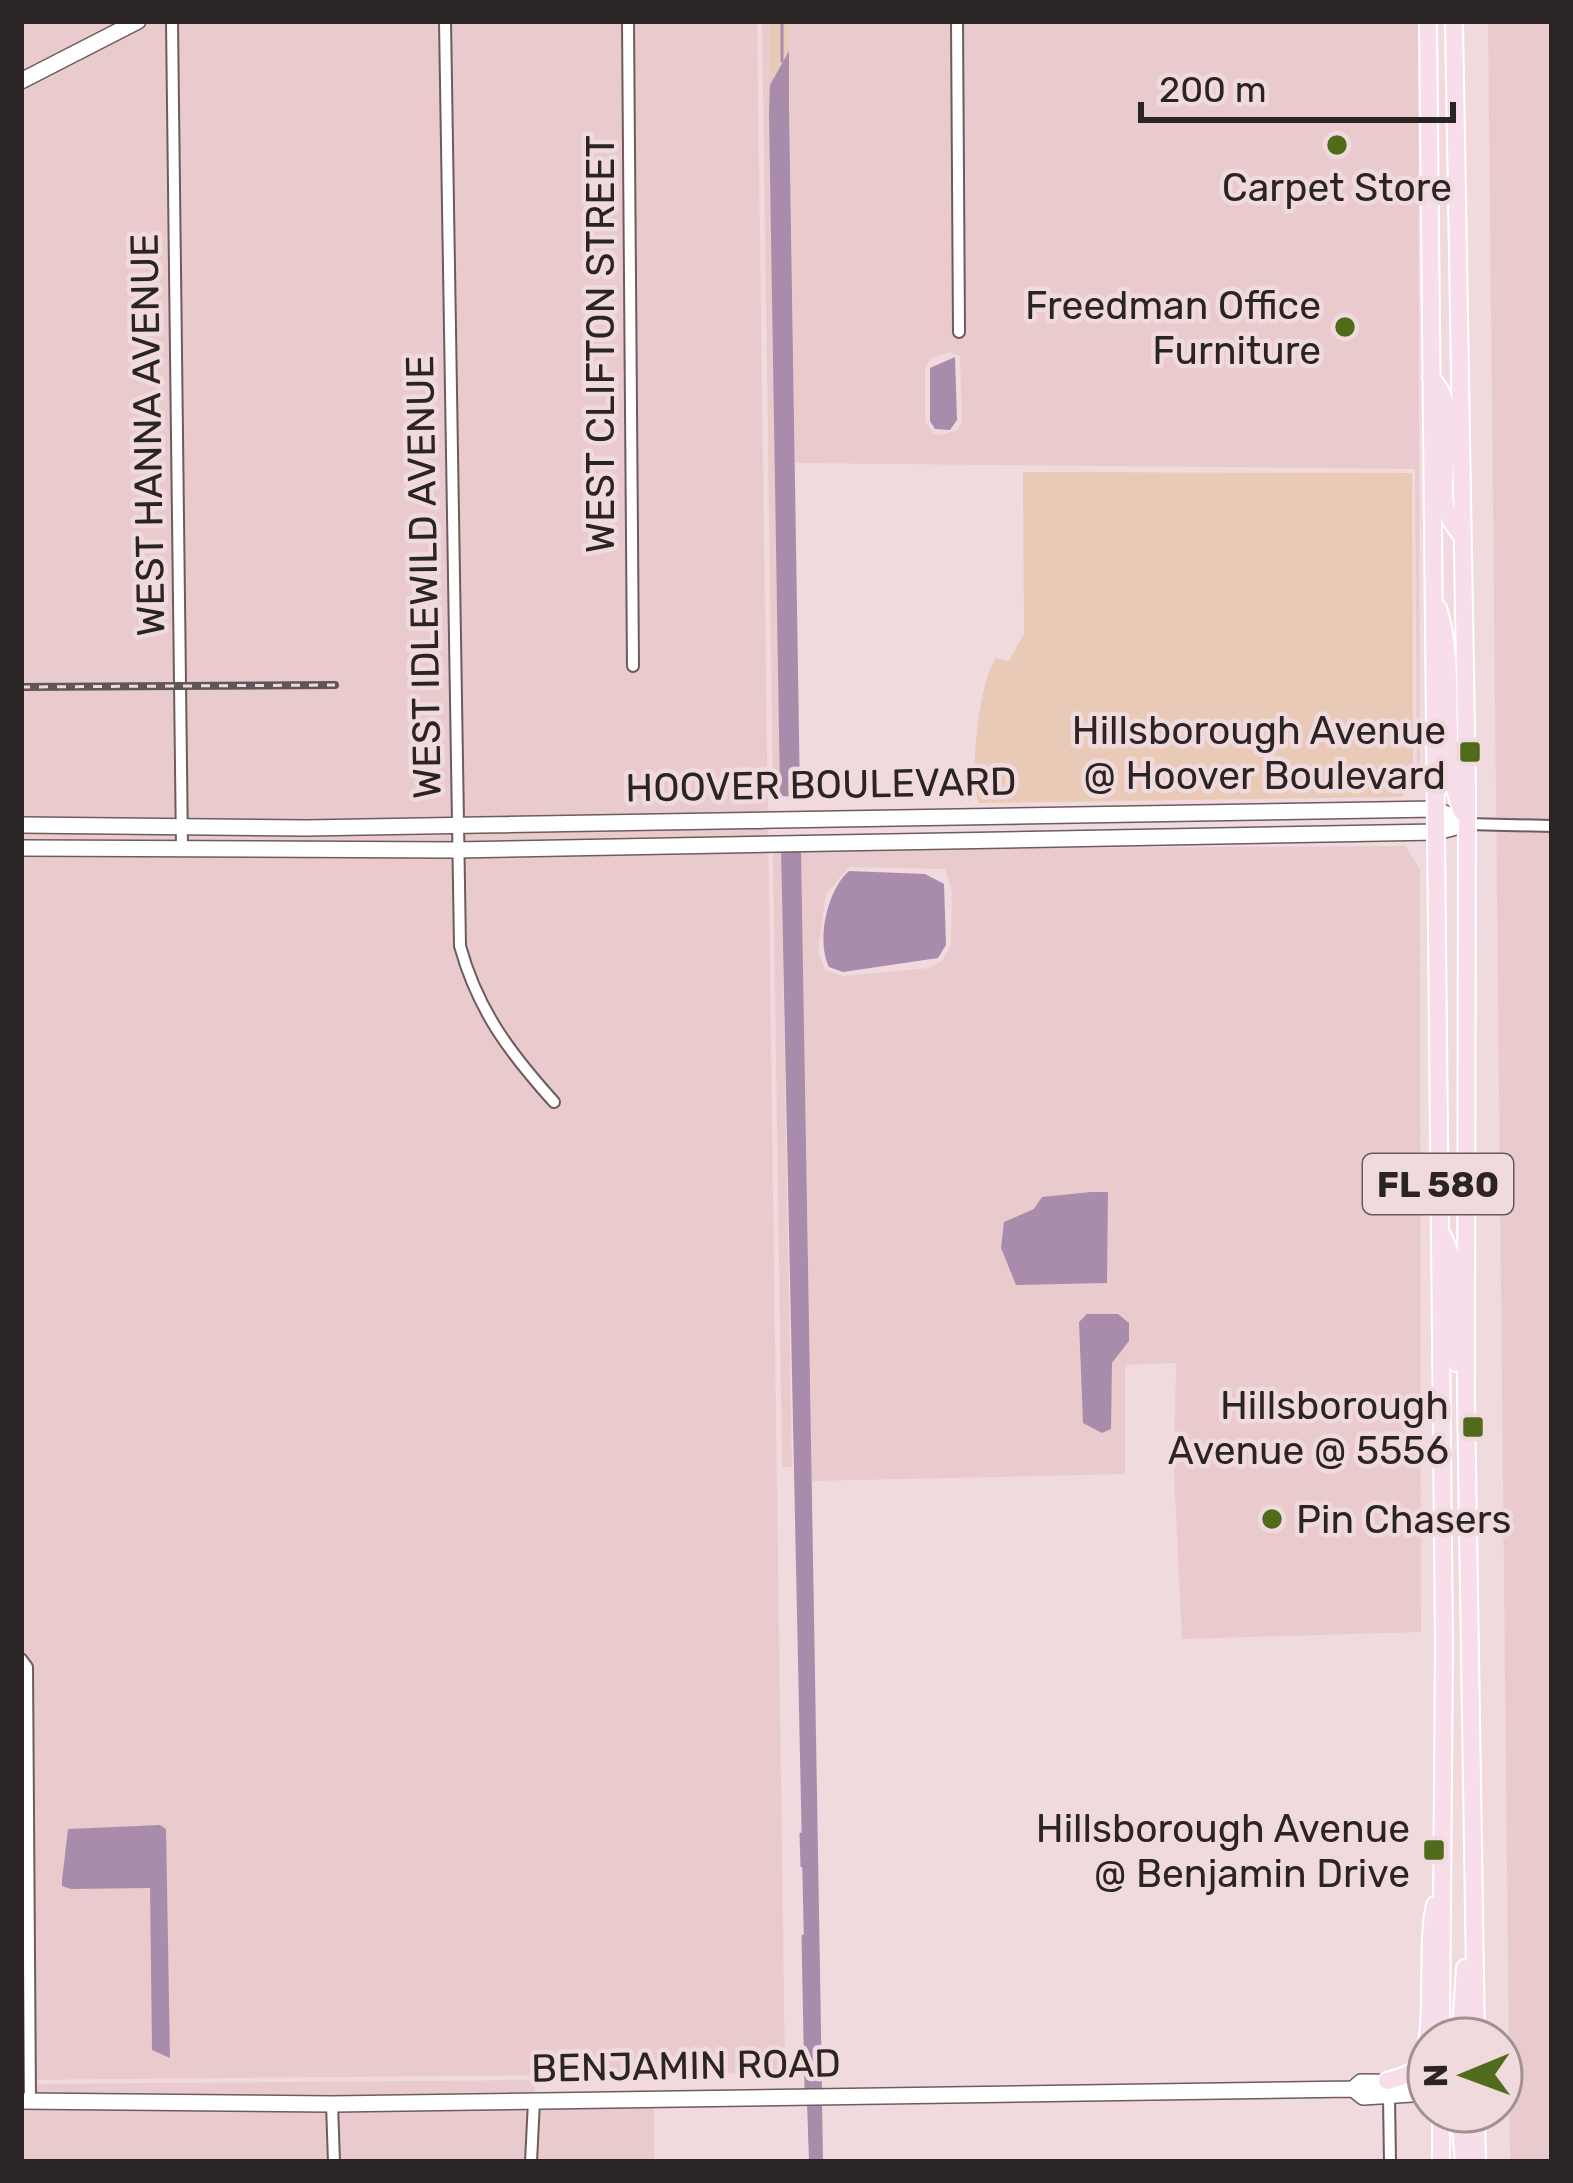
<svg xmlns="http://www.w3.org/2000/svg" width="1573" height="2183" viewBox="0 0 1573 2183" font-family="Rubik,sans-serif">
	<rect width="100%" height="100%" fill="#f0dadd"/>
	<!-- built -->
	<path fill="#e9cbce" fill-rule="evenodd" d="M 21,21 L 757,21 L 785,2073 L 21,2080 Z
		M 762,21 L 770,21 L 780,796 L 773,797 Z
		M 788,21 L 950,21 L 954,337 L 965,336 L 963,21 L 1418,21 L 1420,781 L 1417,785 L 1415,469 L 795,463 ZM 950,352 L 960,356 L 962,421 L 958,430 L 942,435 L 933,433 L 925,421 L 925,367 L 932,358 Z
		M 1488,21 L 1552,21 L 1552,2162 L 1510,2162 Z
		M 1405,846 L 1420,869 L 1421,1632 L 1182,1639 L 1174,1471 L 1176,1363 L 1125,1365 L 1125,1474 L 812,1481 L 801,849 ZM 849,867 L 945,869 L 952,891 L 951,945 L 942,961 L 929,968 L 844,976 L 825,970 L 818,951 L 826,894 Z
		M 773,850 L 781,850 L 792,1467 L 782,1467 Z
		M 535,2080 L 535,2095 L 36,2096 L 36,2084 Z
		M 654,2104 L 654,2162 L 537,2162 L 540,2106 Z
		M 528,2106 L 525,2162 L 340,2162 L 339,2110 Z
		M 21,2107 L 326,2110 L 328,2162 L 21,2162 Z"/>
	<!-- green -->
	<path fill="#e9cab6" d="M 770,21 L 788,21 L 789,51 L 770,85 Z
		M 1023,472 L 1412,473 L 1413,781 L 1402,797 L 979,803 C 968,780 980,677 996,658 L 1009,661 L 1024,634 Z"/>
	<!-- water -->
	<path fill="#a98cac" d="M 789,51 L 789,103 L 800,797 L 780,796 L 769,112 L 770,85 Z
		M 955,357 L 957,420 L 950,430 L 935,429 L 930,421 L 930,368 Z
		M 801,849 L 822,2090 L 807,2090 L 781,850 Z
		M 849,871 L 925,874 L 944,884 L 946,945 L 938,958 L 843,972 L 829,967 C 816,941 827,890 849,871 Z
		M 1091,1192 L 1108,1192 L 1107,1283 L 1016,1285 L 1001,1248 L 1004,1222 L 1034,1209 L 1042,1197 Z
		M 1087,1314 L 1118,1314 L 1129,1323 L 1129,1341 L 1112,1363 L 1111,1429 L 1102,1433 L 1083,1423 L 1079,1322 Z
		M 160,1825 L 166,1829 L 170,2058 L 152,2050 L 150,1888 L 71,1889 L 62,1886 L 62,1880 L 68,1829 Z
		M 807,2101 L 822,2101 L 823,2162 L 809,2162 Z"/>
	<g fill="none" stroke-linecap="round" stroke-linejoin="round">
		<!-- stream -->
		<path stroke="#a98cac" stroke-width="3" d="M 782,21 L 782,61
			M 801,1834 L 802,1866
			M 803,1936 L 806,2088"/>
		<defs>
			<path id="street" d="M 172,21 L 182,849
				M 445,21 L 460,946 C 478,1011 510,1053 554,1102
				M 628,21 L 633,666
				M 957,21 L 959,332
				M 1467,824 L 1552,826
				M 21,1659 L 27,1667 L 30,2101
				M 1389,2097 L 1390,2162
				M 332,2104 L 334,2162
				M 531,2162 L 534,2101"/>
			<path id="secondary" d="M 21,81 L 138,21
				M 21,825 L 306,828 L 1436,809 L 1467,824
				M 21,848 L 455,850 L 1437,832 L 1467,824
				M 1353,2089 L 1363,2097 L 1429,2093
				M 21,2101 L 332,2104 L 1353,2089 L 1361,2082 L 1429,2083"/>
			<path id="primary" d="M 1428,21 L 1444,1644 L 1441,2039
				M 1454,21 L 1467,788 L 1466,1399 L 1476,2039
				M 1431,378 C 1463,409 1437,471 1446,510 C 1448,518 1456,528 1461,535
				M 1438,608 C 1459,675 1437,747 1462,812
				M 1443,1236 L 1453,1261 L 1456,1363
				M 1460,2039 L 1465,1968
				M 1387,2081 C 1400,2077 1412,2075 1420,2064 C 1437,2041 1425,1943 1435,1905
				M 1459,2111 L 1464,2162
				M 1476,2111 L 1477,2162
				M 1441,2162 L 1441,2111"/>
		</defs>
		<!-- street casing -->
		<use href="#street" stroke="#6d5b5d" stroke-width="14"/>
		<!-- secondary casing -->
		<use href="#secondary" stroke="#6d5b5d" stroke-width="18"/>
		<!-- primary casing -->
		<use href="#primary" stroke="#fff" stroke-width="20"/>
		<!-- street -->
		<use href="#street" stroke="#fff" stroke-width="10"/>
		<!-- secondary -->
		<use href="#secondary" stroke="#fff" stroke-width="15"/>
		<!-- primary -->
		<use href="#primary" stroke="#f8ddeb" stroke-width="16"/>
		<defs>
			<path id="rail" d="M 21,687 L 335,685"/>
		</defs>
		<!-- rail casing -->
		<use href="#rail" stroke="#615657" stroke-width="8"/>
		<!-- rail -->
		<use href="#rail" stroke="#f0dadd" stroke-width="3" stroke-dasharray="9" stroke-linecap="butt"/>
	</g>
	<!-- markers -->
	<g fill="#516b1c" stroke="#f0dadd" stroke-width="4.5">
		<circle cx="1337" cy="145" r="12"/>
		<circle cx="1345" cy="327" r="12"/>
		<rect x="1458" y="740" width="24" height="24" rx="6"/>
		<rect x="1461" y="1415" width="24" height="24" rx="6"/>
		<circle cx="1272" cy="1519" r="12"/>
		<rect x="1422" y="1838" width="24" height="24" rx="6"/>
	</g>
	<g text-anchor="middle" stroke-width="9" stroke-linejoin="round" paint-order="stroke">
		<!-- shield labels -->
		<rect fill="#f0dadd" stroke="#665b5c" stroke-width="3" x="1363" y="1154" width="150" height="60" rx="9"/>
		<g font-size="36" font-weight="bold" fill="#2b2424">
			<text x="1438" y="1197">FL 580</text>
		</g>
		<!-- poi labels -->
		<g font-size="39" fill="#2b2424" stroke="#f0dadd" text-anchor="end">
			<text x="1337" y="201" text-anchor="middle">Carpet Store</text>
			<text x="1321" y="319">Freedman Office<tspan x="1321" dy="45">Furniture</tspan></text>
			<text x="1446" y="744">Hillsborough Avenue<tspan x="1446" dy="45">@ Hoover Boulevard</tspan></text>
			<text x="1449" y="1419">Hillsborough<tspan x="1449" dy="45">Avenue @ 5556</tspan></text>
			<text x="1296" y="1533" text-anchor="start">Pin Chasers</text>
			<text x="1410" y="1842">Hillsborough Avenue<tspan x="1410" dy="45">@ Benjamin Drive</tspan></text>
		</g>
		<!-- street labels -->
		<g font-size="39" fill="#2b2424" stroke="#f0dadd">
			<text transform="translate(600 344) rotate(-90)" y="14">WEST CLIFTON STREET</text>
			<text transform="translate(147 435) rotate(-91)" y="14">WEST HANNA AVENUE</text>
			<text transform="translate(423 577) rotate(-91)" y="14">WEST IDLEWILD AVENUE</text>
			<text transform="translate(821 784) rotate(-1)" y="14">HOOVER BOULEVARD</text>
			<text transform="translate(686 2065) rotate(-1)" y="14">BENJAMIN ROAD</text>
		</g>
	</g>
	<!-- border -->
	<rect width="1573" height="2183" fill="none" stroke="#2b2424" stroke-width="48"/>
	<!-- north arrow -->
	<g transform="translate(1465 2075) rotate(269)"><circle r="57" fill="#f0dadd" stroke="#a19193" stroke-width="3"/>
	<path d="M0-9L21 45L0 30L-21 45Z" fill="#516b1c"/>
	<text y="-18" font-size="33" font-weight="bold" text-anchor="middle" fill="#2b2424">N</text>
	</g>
	<!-- scale -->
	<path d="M1141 102v18h312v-18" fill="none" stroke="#2b2424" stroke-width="6"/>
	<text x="1159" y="102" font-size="36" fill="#2b2424" stroke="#f0dadd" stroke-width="9" paint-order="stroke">200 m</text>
</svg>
